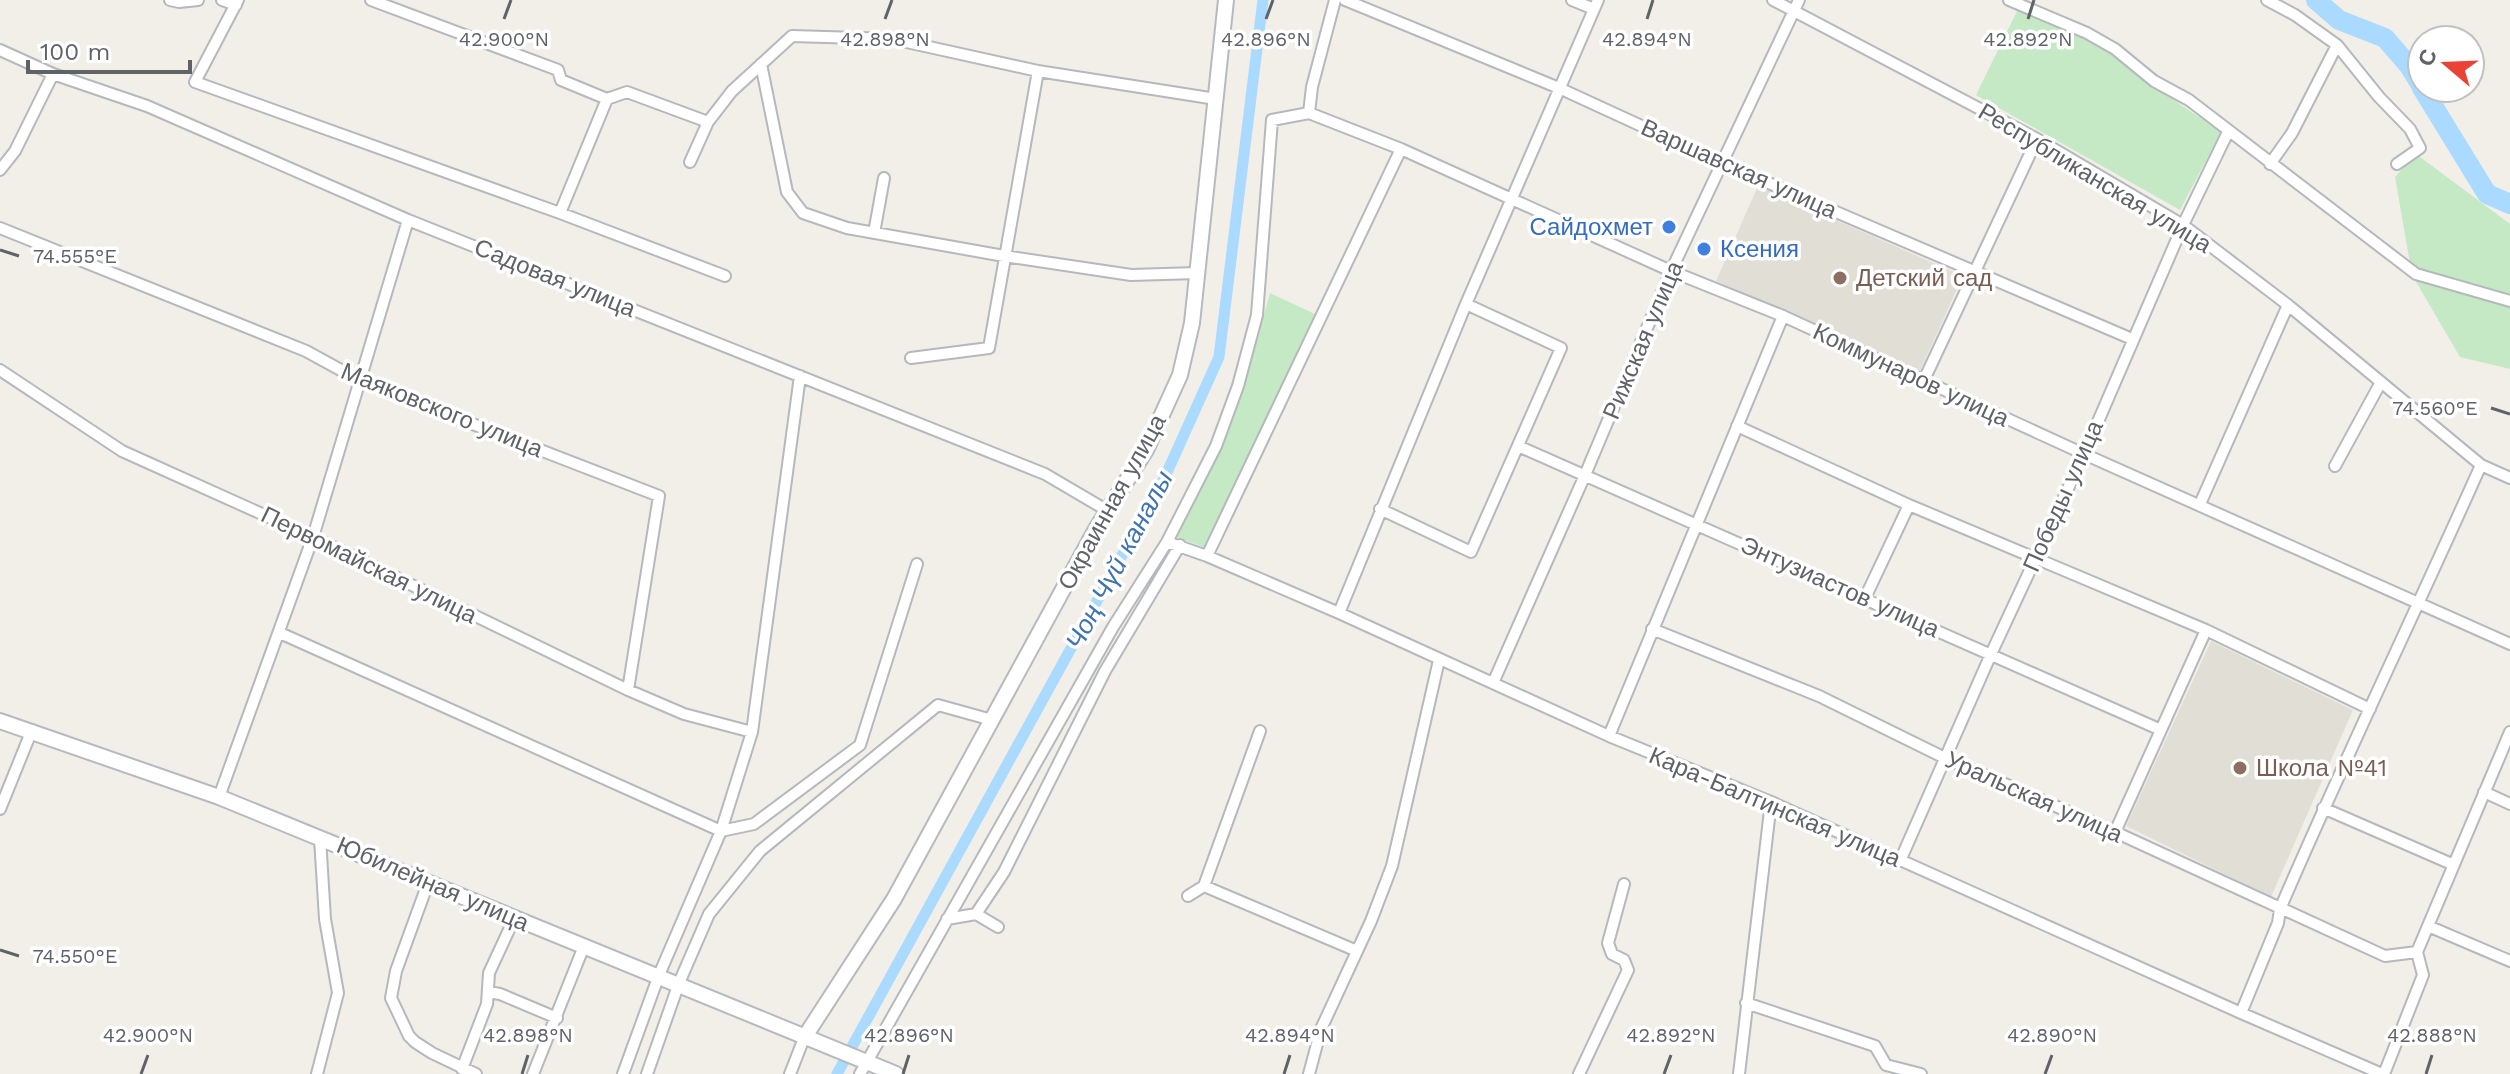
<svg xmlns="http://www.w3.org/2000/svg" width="2510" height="1074" viewBox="0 0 2510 1074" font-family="'Work Sans',sans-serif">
	<rect width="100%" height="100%" fill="#f1efe8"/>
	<!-- education -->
	<path fill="#e1ded6" d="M 1758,186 L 1963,276 L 1920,371 L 1716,281 Z
		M 2211,641 L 2353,710 L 2271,897 L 2126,826 Z"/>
	<!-- green -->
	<path fill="#c5e8c5" d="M 2019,7 L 2094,41 L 2144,80 L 2221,132 L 2180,210 L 1976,95 Z
		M 2416,154 L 2510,224 L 2510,369 L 2460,357 L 2412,275 L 2395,177 Z
		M 1270,293 L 1317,315 L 1206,548 L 1177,537 L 1222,448 L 1244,385 Z"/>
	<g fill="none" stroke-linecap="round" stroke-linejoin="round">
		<!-- canal -->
		<path stroke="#aadaff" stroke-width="11" d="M 837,1074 L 1164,479 L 1219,357 L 1263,0"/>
		<!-- river -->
		<path stroke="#aadaff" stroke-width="20" d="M 2316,0 L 2339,20 L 2385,38 L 2410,67 L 2422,87
			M 2422,88 L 2487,194 L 2510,204"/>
		<defs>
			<path id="street" d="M 170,0 L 179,2 L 198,0
				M 222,0 L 236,5
				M 238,0 L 195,82 L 560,213 L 725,276
				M 371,0 L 558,70 L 561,80 L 607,99 L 627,92 L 708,122
				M 1345,0 L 1559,88 L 1722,163 L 2132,339
				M 1572,0 L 1594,9
				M 1773,0 L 2037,139 L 2183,225 L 2288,305 L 2481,465 L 2510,478
				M 2009,0 L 2087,33 L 2115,49 L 2154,81 L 2189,100 L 2416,274 L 2510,301
				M 2267,0 L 2295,15 L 2337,45 L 2379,97 L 2410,129 L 2420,148 L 2397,164
				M 0,50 L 53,74 L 147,106 L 408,220 L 1045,474 L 1108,511
				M 761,64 L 787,192 L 803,213 L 847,228 L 1004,256 L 1131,275 L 1197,273
				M 1309,113 L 1401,149 L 1671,271 L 1783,316 L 2084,454 L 2510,644
				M 1309,113 L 1312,87 L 1335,0
				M 690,162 L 708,122 L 732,91 L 792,36 L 893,39 L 1038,71 L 1216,99
				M 2270,164 L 2292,133 L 2337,45
				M 0,170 L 15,151 L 53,74
				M 560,213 L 607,99
				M 0,228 L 306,351 L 359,380 L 659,496 L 628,690
				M 874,233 L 884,178
				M 911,358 L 989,348 L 1038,71
				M 0,370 L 122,451 L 313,537 L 628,690 L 684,714 L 752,732
				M 1924,380 L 2037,139
				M 1737,426 L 1909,505 L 2206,630 L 2370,709
				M 1518,446 L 2161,730
				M 2335,466 L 2381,382
				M 2200,504 L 2288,305
				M 1380,509 L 1471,552 L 1561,348 L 1466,304
				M 1167,542 L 1207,556 L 1339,613 L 1609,736 L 1771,802 L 2241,1013 L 2382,1074
				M 1207,556 L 1401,149
				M 1865,598 L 1909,505
				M 1339,613 L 1466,304 L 1598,0
				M 1652,629 L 1819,696 L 1945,758 L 2115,832 L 2385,956 L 2417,952
				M 280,633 L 721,831 L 754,824 L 860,745 L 917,564
				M 1493,683 L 1585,475 L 1671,271 L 1799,0
				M 1609,736 L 1783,316
				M 2484,792 L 2510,804
				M 219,797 L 313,537 L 408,220
				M 2323,808 L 2454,865
				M 0,809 L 32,730
				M 2115,832 L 2206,630
				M 1900,861 L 1991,654 L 2084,454 L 2183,225 L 2228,132
				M 428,883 L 396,971 L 391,998 L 409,1036 L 415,1042 L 432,1053 L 476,1074
				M 1204,886 L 1357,951
				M 1188,896 L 1204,886 L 1260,731
				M 976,914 L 1004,872 L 1105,671 L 1180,545
				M 947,919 L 976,914 L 998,927
				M 2428,926 L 2510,961
				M 488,992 L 500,994 L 557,1018
				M 1746,1003 L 1875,1046 L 1886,1065 L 1921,1074
				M 2241,1013 L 2278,923 L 2280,909 C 2344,760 2415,613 2481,465
				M 462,1069 L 487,1004 L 489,973 L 514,919
				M 317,1074 L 338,993 L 325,919 L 320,838
				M 533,1074 L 584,946
				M 623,1074 L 659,975 L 721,831 L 752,732 L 800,376
				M 647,1074 L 679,983 L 709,914 L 760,851 L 938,705 L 992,720
				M 790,1074 L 804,1038
				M 860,1074 L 1113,627 L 1167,542 L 1216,446 L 1238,386 L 1257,315 L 1272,120 L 1309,113
				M 1309,1074 L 1321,1029 L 1371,921 L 1392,866 L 1439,660
				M 1579,1074 L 1628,970 L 1624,960 L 1612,954 L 1608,943 L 1624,884
				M 1739,1074 L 1771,802
				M 2384,1074 L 2423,975 L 2417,952 L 2510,732"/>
			<path id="secondary" d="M 0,721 L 219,797 L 896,1074
				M 804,1038 L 894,899 L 1096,529 L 1146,450 L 1180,375 L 1192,323 L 1226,0"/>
		</defs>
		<!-- street casing -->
		<use href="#street" stroke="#b5b8bc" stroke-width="14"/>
		<!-- secondary casing -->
		<use href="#secondary" stroke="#b6babf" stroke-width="18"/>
		<!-- street -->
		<use href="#street" stroke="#fff" stroke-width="10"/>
		<!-- secondary -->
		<use href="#secondary" stroke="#fff" stroke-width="14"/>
	</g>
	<!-- ticks -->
	<path fill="none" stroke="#5f6368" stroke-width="3" d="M 504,19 L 511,0M 885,19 L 892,0M 1266,19 L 1273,0M 1647,19 L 1653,0M 2028,19 L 2034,0M 0,250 L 19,256M 2491,408 L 2510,414M 0,950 L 19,956M 141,1074 L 148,1055M 522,1074 L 528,1055M 903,1074 L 909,1055M 1284,1074 L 1290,1055M 1664,1074 L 1671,1055M 2045,1074 L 2052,1055M 2426,1074 L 2432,1055"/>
	<!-- markers -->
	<g fill="#3f7fe0" stroke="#fff" stroke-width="3">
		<circle cx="1669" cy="227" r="8"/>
		<circle cx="1704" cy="249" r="8"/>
	</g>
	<g fill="#8d6e63" stroke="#fff" stroke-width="3">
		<circle cx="1840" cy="278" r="8"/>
		<circle cx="2240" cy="768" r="8"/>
	</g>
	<g text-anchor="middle" stroke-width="7" stroke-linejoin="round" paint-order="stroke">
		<!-- street labels -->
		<g font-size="24" fill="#5f6368" stroke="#fff">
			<text transform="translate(1739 169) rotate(24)" y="8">Варшавская улица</text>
			<text transform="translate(2095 178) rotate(31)" y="8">Республиканская улица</text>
			<text transform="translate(555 278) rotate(22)" y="8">Садовая улица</text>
			<text transform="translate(1643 340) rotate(-67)" y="8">Рижская улица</text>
			<text transform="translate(1911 375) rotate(25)" y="8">Коммунаров улица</text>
			<text transform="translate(442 410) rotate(22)" y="8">Маяковского улица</text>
			<text transform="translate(2063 496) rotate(-66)" y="8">Победы улица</text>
			<text transform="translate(1112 502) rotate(-61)" y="8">Окраинная улица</text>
			<text transform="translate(369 565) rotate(26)" y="8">Первомайская улица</text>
			<text transform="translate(1840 587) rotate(24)" y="8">Энтузиастов улица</text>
			<text transform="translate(2034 797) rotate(24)" y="8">Уральская улица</text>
			<text transform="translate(1775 807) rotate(23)" y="8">Кара-Балтинская улица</text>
			<text transform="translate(433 884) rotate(23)" y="8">Юбилейная улица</text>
		</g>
		<!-- shop labels -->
		<g font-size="24" fill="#366cbe" stroke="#fff" text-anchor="end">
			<text x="1653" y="235">Сайдохмет</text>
			<text x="1720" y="257" text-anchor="start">Ксения</text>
		</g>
		<!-- education labels -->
		<g font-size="24" fill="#785e54" stroke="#fff" text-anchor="start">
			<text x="1856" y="286">Детский сад</text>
			<text x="2256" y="776">Школа №41</text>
		</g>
		<!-- water labels -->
		<g font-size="26" font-style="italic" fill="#4174aa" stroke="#fff">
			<text transform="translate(1119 560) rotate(-62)" y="9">Чоң Чүй каналы</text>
		</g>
	</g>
	<g font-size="20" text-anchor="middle" fill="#5f6368" stroke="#fff" stroke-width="7" stroke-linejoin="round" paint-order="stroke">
		<text x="504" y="46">42.900°N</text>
		<text x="885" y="46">42.898°N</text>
		<text x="1266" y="46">42.896°N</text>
		<text x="1647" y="46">42.894°N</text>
		<text x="2028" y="46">42.892°N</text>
		<text x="75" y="263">74.555°E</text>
		<text x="2435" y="415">74.560°E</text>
		<text x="75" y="963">74.550°E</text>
		<text x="148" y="1042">42.900°N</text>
		<text x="528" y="1042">42.898°N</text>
		<text x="909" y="1042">42.896°N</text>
		<text x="1290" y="1042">42.894°N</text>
		<text x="1671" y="1042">42.892°N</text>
		<text x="2052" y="1042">42.890°N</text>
		<text x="2432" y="1042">42.888°N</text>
	</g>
	<!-- north arrow -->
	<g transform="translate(2446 64) rotate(289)"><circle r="38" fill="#ffffff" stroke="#bfc1c3" stroke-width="2"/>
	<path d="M0-6L14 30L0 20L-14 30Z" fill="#ea4335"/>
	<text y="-12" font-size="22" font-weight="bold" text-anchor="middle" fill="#5f6368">С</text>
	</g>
	<!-- scale -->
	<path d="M28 60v12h162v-12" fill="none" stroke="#5f6368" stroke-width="4"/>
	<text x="40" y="60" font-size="24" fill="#5f6368" stroke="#ffffff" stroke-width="6" paint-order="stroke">100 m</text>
</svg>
